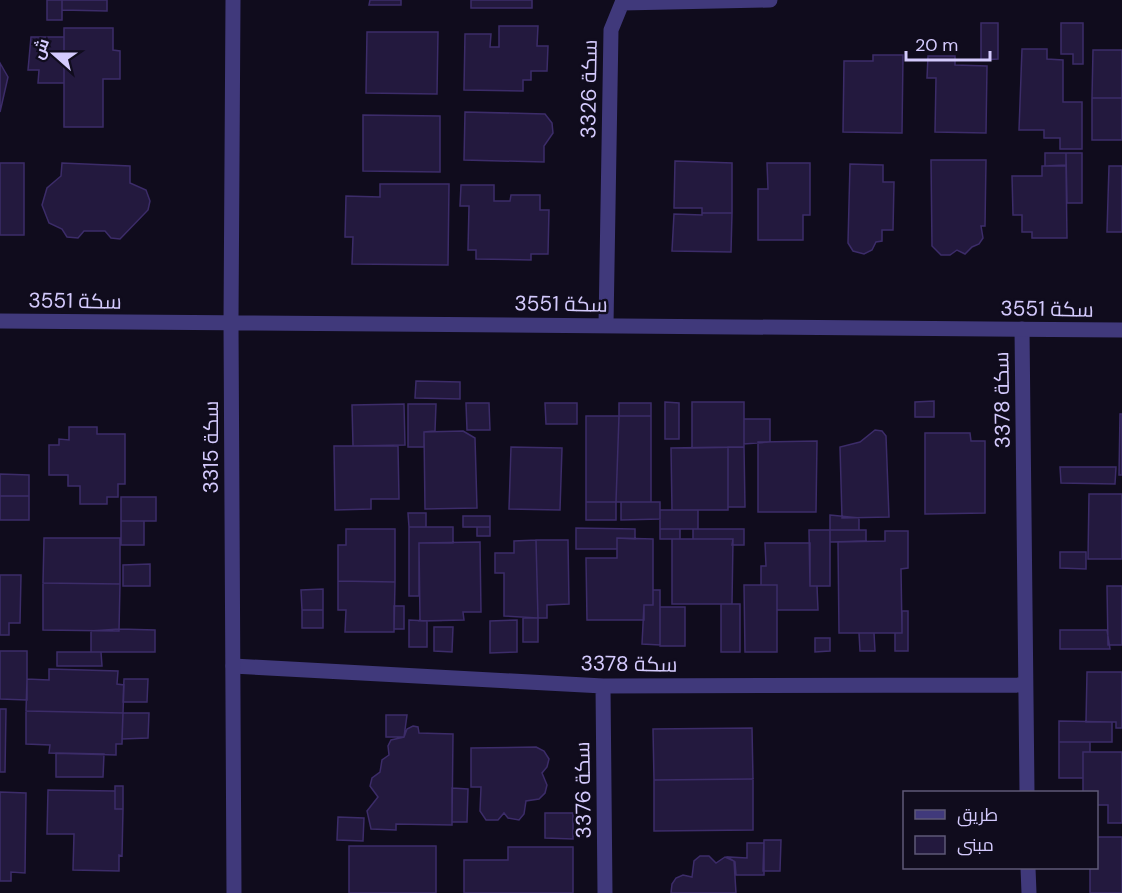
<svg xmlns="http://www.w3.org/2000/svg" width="1122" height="893" viewBox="0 0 1122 893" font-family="'DM Sans',Cairo,sans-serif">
	<rect width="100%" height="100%" fill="#100c1d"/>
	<!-- building -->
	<path fill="#23193e" stroke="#3c2c69" stroke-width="1.5" d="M 47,0 L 62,0 L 62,20 L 47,20 Z
		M 62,0 L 107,0 L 107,11 L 62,10 Z
		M 370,0 L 401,0 L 401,5 L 369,5 Z
		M 471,0 L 532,0 L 532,8 L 471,8 Z
		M 981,23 L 998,23 L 998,59 L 981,60 Z
		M 1061,23 L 1083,23 L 1083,64 L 1073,64 L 1073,54 L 1061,54 Z
		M 499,26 L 538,26 L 537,46 L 548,46 L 547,71 L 531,71 L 531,80 L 523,80 L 523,91 L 464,90 L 465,34 L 491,34 L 490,47 L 499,47 Z
		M 64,28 L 113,28 L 113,50 L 120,51 L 120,79 L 103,79 L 103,127 L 64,127 Z
		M 367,32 L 438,32 L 437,94 L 366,93 Z
		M 31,37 L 64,37 L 64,83 L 38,83 L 39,70 L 28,70 Z
		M 1022,49 L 1047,49 L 1047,59 L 1063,60 L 1063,102 L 1082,102 L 1082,149 L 1060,149 L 1060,138 L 1044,138 L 1044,130 L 1019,130 Z
		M 1093,50 L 1122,50 L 1122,98 L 1092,98 Z
		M 873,55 L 903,55 L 902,133 L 843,132 L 844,61 L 873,61 Z
		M 928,56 L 955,56 L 955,65 L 987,66 L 986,133 L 935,132 L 936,78 L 927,78 Z
		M 0,63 L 8,77 L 0,112 Z
		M 1092,98 L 1122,98 L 1122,140 L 1092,140 Z
		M 465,112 L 545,114 L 552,123 L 553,133 L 544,146 L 544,162 L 464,160 Z
		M 363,115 L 440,116 L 440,172 L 363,171 Z
		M 1045,153 L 1066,153 L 1066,165 L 1045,166 Z
		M 1066,153 L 1082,153 L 1082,203 L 1067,203 Z
		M 931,160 L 986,160 L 985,226 L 981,226 L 983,238 L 979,244 L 972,247 L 965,254 L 957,250 L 950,255 L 941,255 L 932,246 Z
		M 675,161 L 732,163 L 732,213 L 702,213 L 702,208 L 674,208 Z
		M 0,163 L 24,163 L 24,235 L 0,235 Z
		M 62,163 L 130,166 L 130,183 L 146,190 L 150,201 L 148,210 L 120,239 L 111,238 L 105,231 L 84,231 L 78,238 L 67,237 L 62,229 L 49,223 L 42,205 L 47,188 L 61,176 Z
		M 767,163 L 810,163 L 810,215 L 803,215 L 803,240 L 758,240 L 758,189 L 768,189 Z
		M 850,164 L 883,165 L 883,182 L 894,182 L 893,230 L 882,230 L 882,241 L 876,242 L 872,250 L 864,254 L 853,251 L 848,243 Z
		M 1042,166 L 1066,166 L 1067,238 L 1032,238 L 1032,232 L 1022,232 L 1022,215 L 1013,215 L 1012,176 L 1042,176 Z
		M 1109,166 L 1122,166 L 1122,232 L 1107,232 Z
		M 380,184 L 449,184 L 448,265 L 352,264 L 353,237 L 345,237 L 346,196 L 380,197 Z
		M 461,185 L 494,185 L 494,201 L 510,201 L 511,195 L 540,195 L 540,210 L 549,210 L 548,254 L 531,254 L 531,260 L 476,259 L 476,250 L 468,250 L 469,206 L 460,206 Z
		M 702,213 L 732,213 L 731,252 L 672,251 L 674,214 L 702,215 Z
		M 416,381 L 460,382 L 460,399 L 415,398 Z
		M 934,401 L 934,417 L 915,417 L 915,402 Z
		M 665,402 L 679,403 L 679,439 L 665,439 Z
		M 692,402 L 744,402 L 744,447 L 692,448 Z
		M 466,403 L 489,403 L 490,430 L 467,430 Z
		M 545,403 L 577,403 L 577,424 L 546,424 Z
		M 619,403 L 651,403 L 651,416 L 619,416 Z
		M 404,404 L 405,445 L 353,446 L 352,405 Z
		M 408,404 L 436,404 L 435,431 L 424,432 L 424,447 L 408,447 Z
		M 1120,414 L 1122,414 L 1122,475 L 1119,475 Z
		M 586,416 L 619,416 L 616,502 L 586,502 Z
		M 619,416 L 651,416 L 651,502 L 616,502 Z
		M 744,419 L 770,419 L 770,442 L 744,444 Z
		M 69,427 L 97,427 L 97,434 L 125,434 L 125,484 L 118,484 L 118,497 L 107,497 L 107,504 L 80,504 L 80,486 L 68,486 L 68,475 L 49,475 L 49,445 L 59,445 L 59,439 L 69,440 Z
		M 875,430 L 882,431 L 886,436 L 889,517 L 842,518 L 840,447 L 860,442 Z
		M 463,431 L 475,438 L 477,508 L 425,509 L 424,432 Z
		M 925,433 L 970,433 L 971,441 L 985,441 L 985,513 L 925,514 Z
		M 817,441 L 816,512 L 758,512 L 758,442 Z
		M 334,446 L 398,446 L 399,499 L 371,499 L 371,509 L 335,510 Z
		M 511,447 L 562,448 L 560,510 L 509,509 Z
		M 728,447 L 744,447 L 745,507 L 728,507 Z
		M 728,447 L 728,510 L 672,510 L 671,448 Z
		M 1060,467 L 1116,467 L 1115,484 L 1061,483 Z
		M 0,474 L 29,475 L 29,496 L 0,496 Z
		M 1089,494 L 1122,494 L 1122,559 L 1088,559 Z
		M 0,496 L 29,496 L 29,520 L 0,520 Z
		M 121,497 L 156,497 L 156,521 L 121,521 Z
		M 586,502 L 616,502 L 616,520 L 586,520 Z
		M 621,502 L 660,502 L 660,519 L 621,520 Z
		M 660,510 L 698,510 L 698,529 L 660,529 Z
		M 408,513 L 426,513 L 426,527 L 409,527 Z
		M 830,515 L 859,518 L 859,530 L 830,530 Z
		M 463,516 L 490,516 L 490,527 L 463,527 Z
		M 121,521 L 144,521 L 144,545 L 121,545 Z
		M 409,527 L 453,527 L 453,543 L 419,543 L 419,596 L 409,596 Z
		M 477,527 L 490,527 L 490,536 L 477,536 Z
		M 576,528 L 635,529 L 635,539 L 617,538 L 617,549 L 576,549 Z
		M 346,529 L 395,529 L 395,582 L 338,581 L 338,545 L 346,545 Z
		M 660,529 L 680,529 L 680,539 L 660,539 Z
		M 693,529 L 744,529 L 744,545 L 732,545 L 733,539 L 693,539 Z
		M 809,530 L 830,530 L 830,586 L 810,586 Z
		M 830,530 L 866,530 L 866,541 L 830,542 Z
		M 885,531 L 908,531 L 908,568 L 901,569 L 902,633 L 839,633 L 838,542 L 885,541 Z
		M 44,538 L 120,538 L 120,584 L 43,583 Z
		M 617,538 L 653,539 L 653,605 L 644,605 L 644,620 L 587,620 L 586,558 L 617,558 Z
		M 672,539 L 733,539 L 732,604 L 672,604 Z
		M 536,540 L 568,540 L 569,604 L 547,605 L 547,618 L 538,618 Z
		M 536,540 L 538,618 L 504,616 L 504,573 L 495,573 L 495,553 L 514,553 L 514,541 Z
		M 480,542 L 481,612 L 463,612 L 464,620 L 420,621 L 419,543 Z
		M 765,543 L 810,543 L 810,586 L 817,586 L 818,610 L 777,610 L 777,585 L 761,585 L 761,566 L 766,566 Z
		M 1060,552 L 1086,552 L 1086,569 L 1060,568 Z
		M 150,564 L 150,586 L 123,586 L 123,565 Z
		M 0,575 L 21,575 L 20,623 L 9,623 L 9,635 L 0,635 Z
		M 338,581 L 395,582 L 394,632 L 345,632 L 346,610 L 338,610 Z
		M 43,583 L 120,584 L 119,631 L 43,630 Z
		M 744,585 L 777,585 L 777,652 L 745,652 Z
		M 1107,586 L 1122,586 L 1122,645 L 1108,645 Z
		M 323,589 L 323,610 L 302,610 L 301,590 Z
		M 653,590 L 660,590 L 660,645 L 642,644 L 644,605 L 653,605 Z
		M 721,604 L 740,604 L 740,652 L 721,652 Z
		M 394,606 L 404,606 L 404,629 L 394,629 Z
		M 660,607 L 685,607 L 685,646 L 660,646 Z
		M 302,610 L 323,610 L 323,628 L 302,628 Z
		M 902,611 L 908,611 L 908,651 L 895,651 L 895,633 L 902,633 Z
		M 523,618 L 538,618 L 538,642 L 523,642 Z
		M 409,620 L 427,621 L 427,647 L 409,647 Z
		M 517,620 L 517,652 L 490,653 L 490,621 Z
		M 434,627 L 453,627 L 452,652 L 434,651 Z
		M 119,629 L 155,630 L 155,652 L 91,652 L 91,631 Z
		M 1060,630 L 1107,630 L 1110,649 L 1060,649 Z
		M 859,633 L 874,633 L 875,651 L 860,651 Z
		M 815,638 L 830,638 L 830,651 L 815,652 Z
		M 0,651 L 27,651 L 27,700 L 0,699 Z
		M 57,652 L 101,652 L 102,666 L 57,666 Z
		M 49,669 L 118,671 L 117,684 L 124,685 L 123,713 L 26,711 L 27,679 L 49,680 Z
		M 1087,672 L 1122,672 L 1122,728 L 1116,728 L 1116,722 L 1086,722 Z
		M 124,679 L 148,679 L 147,702 L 123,702 Z
		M 0,709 L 6,709 L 5,772 L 0,772 Z
		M 26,711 L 123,713 L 122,744 L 116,744 L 116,755 L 49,753 L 50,745 L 26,744 Z
		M 123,713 L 149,713 L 148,738 L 122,739 Z
		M 386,715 L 407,715 L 404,737 L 386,737 Z
		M 1059,721 L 1112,722 L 1112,742 L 1059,742 Z
		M 413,726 L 418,727 L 419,733 L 453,734 L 452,825 L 396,824 L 396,830 L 371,829 L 367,811 L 378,797 L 370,786 L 372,778 L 380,772 L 382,760 L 389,755 L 388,746 L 391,740 L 404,737 L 407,729 Z
		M 752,728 L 753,779 L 654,780 L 653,729 Z
		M 1059,742 L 1090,742 L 1090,752 L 1083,752 L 1083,778 L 1059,778 Z
		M 536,747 L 544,751 L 549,759 L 547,767 L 542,773 L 547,785 L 545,793 L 539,799 L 526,801 L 524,814 L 519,820 L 508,818 L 504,813 L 498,820 L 486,820 L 480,811 L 481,787 L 471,787 L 471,748 Z
		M 1083,752 L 1122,752 L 1122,823 L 1108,823 L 1108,805 L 1096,805 L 1096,792 L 1083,792 Z
		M 56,753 L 104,754 L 103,777 L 56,777 Z
		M 753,779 L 753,830 L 654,831 L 654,780 Z
		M 115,786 L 123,786 L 123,809 L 115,809 Z
		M 452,788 L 468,789 L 467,822 L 452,822 Z
		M 48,790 L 115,791 L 115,809 L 123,809 L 122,856 L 119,855 L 119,871 L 73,870 L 74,834 L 47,834 Z
		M 0,792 L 26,793 L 25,873 L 11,872 L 11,881 L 0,881 Z
		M 545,813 L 573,813 L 573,839 L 545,838 Z
		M 338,817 L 364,818 L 363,841 L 337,840 Z
		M 1096,837 L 1122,837 L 1122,893 L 1090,893 L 1090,868 L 1096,868 Z
		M 764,840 L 781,840 L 780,871 L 763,871 Z
		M 747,843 L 764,843 L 764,875 L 736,875 L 735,862 L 728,857 L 747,858 Z
		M 349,846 L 436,846 L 436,893 L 349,893 Z
		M 508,847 L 573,847 L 573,893 L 464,893 L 464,860 L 508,860 Z
		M 700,856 L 709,856 L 716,863 L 725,857 L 734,861 L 736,893 L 671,893 L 672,884 L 676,878 L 683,875 L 692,877 L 694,861 Z"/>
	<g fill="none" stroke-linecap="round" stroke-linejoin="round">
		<!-- minor -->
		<path stroke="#40397b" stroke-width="15" d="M 606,325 L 611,30 L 622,3 L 770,0
			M 1022,329 L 1027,792
			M 233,666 L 603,686 L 1025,685
			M 603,686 L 605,893
			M 1028,868 L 1029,893"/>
		<!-- tertiary -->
		<path stroke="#40397b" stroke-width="15" d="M 233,0 L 231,322 L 234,893
			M 0,321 L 1122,330"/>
	</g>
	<g text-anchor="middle" stroke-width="5" stroke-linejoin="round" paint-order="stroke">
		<!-- street labels -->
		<g font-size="21" fill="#d4cafd" stroke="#100c1d">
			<text transform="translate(589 89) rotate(-89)" y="7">سكة 3326</text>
			<text transform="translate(75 301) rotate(1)" y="7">سكة 3551</text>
			<text transform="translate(561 304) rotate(1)" y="7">سكة 3551</text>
			<text transform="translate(1047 309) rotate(1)" y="7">سكة 3551</text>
			<text transform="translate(1002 400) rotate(-91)" y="7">سكة 3378</text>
			<text transform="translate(211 447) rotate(-90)" y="7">سكة 3315</text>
			<text transform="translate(629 664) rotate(1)" y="7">سكة 3378</text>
			<text transform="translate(583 790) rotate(-91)" y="7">سكة 3376</text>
		</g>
	</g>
	<!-- legend -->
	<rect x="903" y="791" width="195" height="78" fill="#100c1d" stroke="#5e5877" stroke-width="1.5"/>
	<rect x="915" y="810" width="30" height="9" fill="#40397b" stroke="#5e5877" stroke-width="1.5"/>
	<text x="957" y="821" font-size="18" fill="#d4cafd">طريق</text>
	<rect x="915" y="836" width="30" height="18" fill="#23193e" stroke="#5e5877" stroke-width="1.5"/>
	<text x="957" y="851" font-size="18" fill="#d4cafd">مبنى</text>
	<!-- north arrow -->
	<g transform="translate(54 54) rotate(291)" stroke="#100c1d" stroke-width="4.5" paint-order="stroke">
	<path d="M0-4.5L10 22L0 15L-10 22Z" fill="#d4cafd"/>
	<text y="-9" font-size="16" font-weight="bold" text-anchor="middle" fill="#d4cafd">ش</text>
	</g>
	<!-- scale -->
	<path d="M906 51v9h84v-9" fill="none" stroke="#d4cafd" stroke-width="3"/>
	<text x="915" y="51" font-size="18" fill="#d4cafd" stroke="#100c1d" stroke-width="4.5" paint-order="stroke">20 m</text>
</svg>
